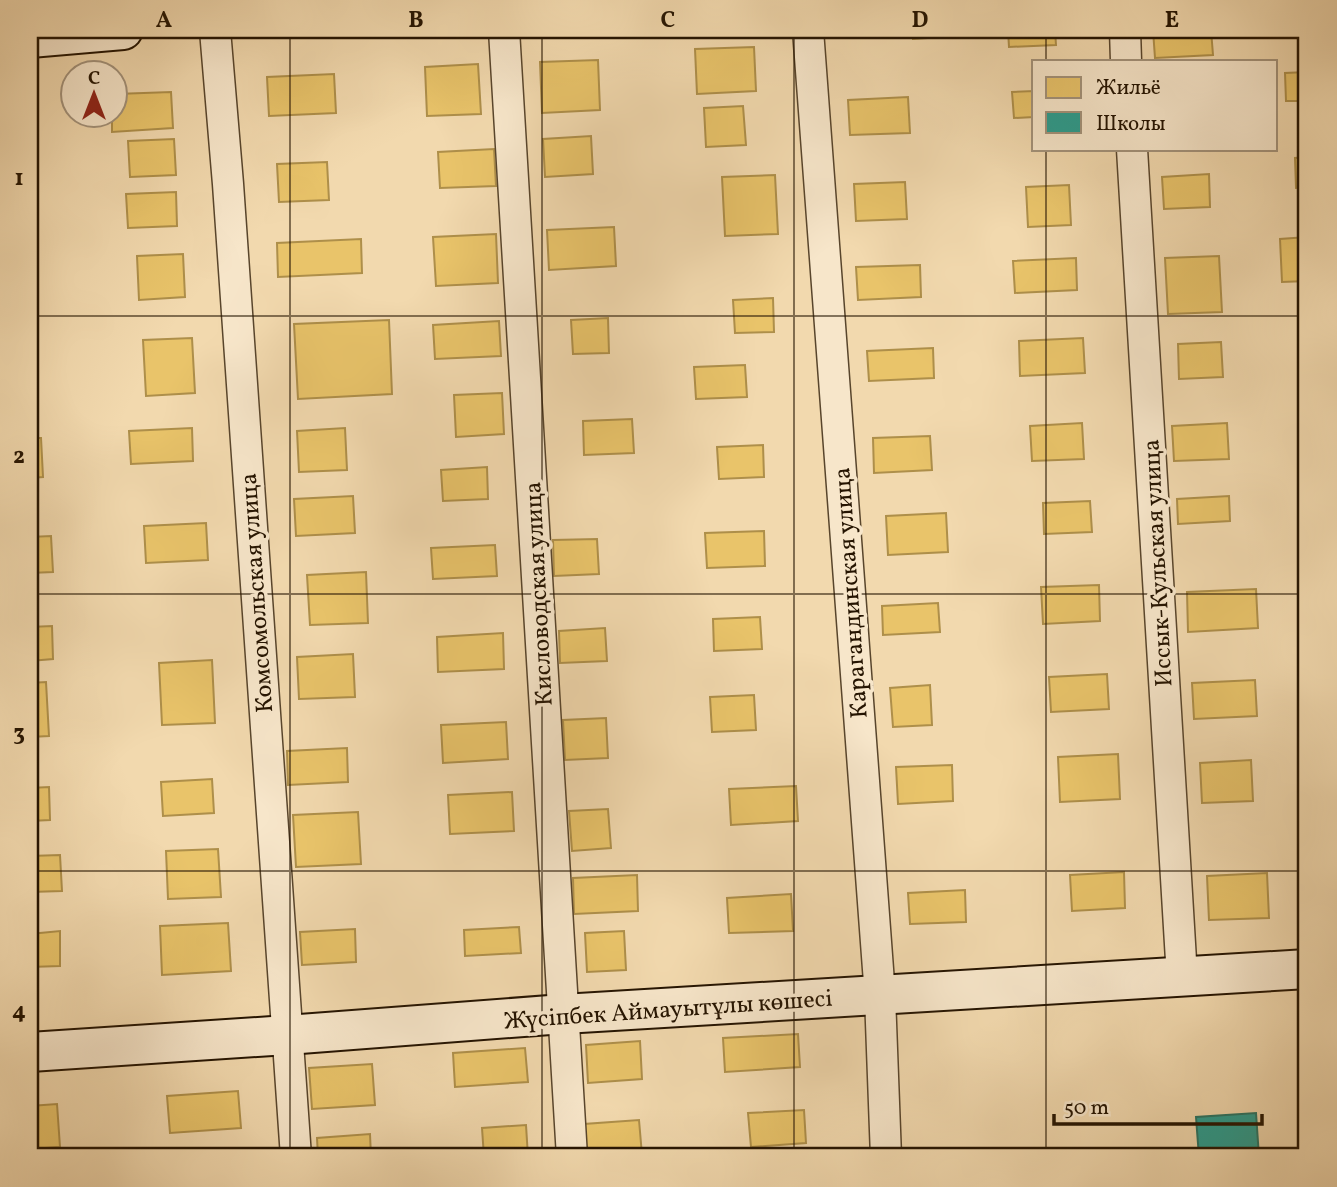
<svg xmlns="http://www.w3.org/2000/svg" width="1337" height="1187" viewBox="0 0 1337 1187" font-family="Vollkorn,serif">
	<rect width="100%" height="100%" fill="#f2d9ae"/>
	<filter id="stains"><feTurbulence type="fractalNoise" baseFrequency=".00286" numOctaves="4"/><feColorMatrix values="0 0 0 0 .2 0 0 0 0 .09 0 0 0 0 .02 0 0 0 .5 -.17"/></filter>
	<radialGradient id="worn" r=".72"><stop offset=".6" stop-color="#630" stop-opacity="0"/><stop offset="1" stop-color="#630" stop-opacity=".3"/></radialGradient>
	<!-- homes -->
	<path fill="#e9c46a" stroke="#ae8f4a" stroke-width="2" d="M 913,30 L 959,30 L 959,36 L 913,39 Z
		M 1008,30 L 1055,30 L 1056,45 L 1009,47 Z
		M 1153,30 L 1211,30 L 1213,55 L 1155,58 Z
		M 754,47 L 756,91 L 697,94 L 695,49 Z
		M 598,60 L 600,110 L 542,113 L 540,62 Z
		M 478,64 L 481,114 L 427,116 L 425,67 Z
		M 1307,72 L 1307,101 L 1286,101 L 1285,73 Z
		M 334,74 L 336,113 L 269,116 L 267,77 Z
		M 1034,91 L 1034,117 L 1014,118 L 1012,92 Z
		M 171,92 L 173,128 L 112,132 L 112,116 L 116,116 L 116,94 Z
		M 908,97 L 910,133 L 850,135 L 848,100 Z
		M 743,106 L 746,145 L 706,147 L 704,108 Z
		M 591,136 L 593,174 L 545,177 L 543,139 Z
		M 174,139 L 176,175 L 130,177 L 128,141 Z
		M 494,149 L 496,186 L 440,188 L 438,152 Z
		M 1307,157 L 1307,187 L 1296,188 L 1295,158 Z
		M 327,162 L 329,200 L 279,202 L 277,164 Z
		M 1209,174 L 1210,207 L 1164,209 L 1162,177 Z
		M 775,175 L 778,234 L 725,236 L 722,177 Z
		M 905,182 L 907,219 L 856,221 L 854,184 Z
		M 1069,185 L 1071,225 L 1028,227 L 1026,187 Z
		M 176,192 L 177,226 L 128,228 L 126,194 Z
		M 614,227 L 616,266 L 549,270 L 547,230 Z
		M 496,234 L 498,283 L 436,286 L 433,237 Z
		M 1307,237 L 1307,281 L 1282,282 L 1280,239 Z
		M 361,239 L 362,273 L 278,277 L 277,243 Z
		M 183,254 L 185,297 L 139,300 L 137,256 Z
		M 1219,256 L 1222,312 L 1168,314 L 1165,258 Z
		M 1076,258 L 1077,290 L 1015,293 L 1013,261 Z
		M 920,265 L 921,297 L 858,300 L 856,267 Z
		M 773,298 L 774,332 L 735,333 L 733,300 Z
		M 608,318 L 609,353 L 573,354 L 571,320 Z
		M 1307,319 L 1307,360 L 1302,360 L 1301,320 Z
		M 389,320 L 392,394 L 298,399 L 294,324 Z
		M 499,321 L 501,356 L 435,359 L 433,325 Z
		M 192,338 L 195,393 L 146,396 L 143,340 Z
		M 1083,338 L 1085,373 L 1020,376 L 1019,341 Z
		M 1221,342 L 1223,377 L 1179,379 L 1178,344 Z
		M 933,348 L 934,378 L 869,381 L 867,351 Z
		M 745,365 L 747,397 L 696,399 L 694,367 Z
		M 502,393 L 504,434 L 456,437 L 454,395 Z
		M 632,419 L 634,453 L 584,455 L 583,421 Z
		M 1082,423 L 1084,459 L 1032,461 L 1030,426 Z
		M 1227,423 L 1229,459 L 1174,461 L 1172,426 Z
		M 192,428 L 193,461 L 131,464 L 129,431 Z
		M 345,428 L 347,470 L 299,472 L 297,431 Z
		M 930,436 L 932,470 L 874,473 L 873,438 Z
		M 30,438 L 41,438 L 43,477 L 30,478 Z
		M 763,445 L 764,477 L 719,479 L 717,447 Z
		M 487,467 L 488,499 L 443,501 L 441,470 Z
		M 353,496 L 355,533 L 296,536 L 294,499 Z
		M 1229,496 L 1230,521 L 1178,524 L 1177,499 Z
		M 1090,501 L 1092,532 L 1044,534 L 1043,503 Z
		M 946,513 L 948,552 L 888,555 L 886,516 Z
		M 206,523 L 208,560 L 146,563 L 144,526 Z
		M 764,531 L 765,566 L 707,568 L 705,533 Z
		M 51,536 L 53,572 L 30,573 L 30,537 Z
		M 597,539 L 599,574 L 554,576 L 553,540 Z
		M 495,545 L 497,576 L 433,579 L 431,548 Z
		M 366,572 L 368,623 L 310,625 L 307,575 Z
		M 1099,585 L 1100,621 L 1043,624 L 1041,587 Z
		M 1256,589 L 1258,628 L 1188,632 L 1187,592 Z
		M 938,603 L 940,632 L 883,635 L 882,606 Z
		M 760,617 L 762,649 L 714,651 L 713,619 Z
		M 52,626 L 53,659 L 30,661 L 30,627 Z
		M 605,628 L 607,661 L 560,663 L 559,631 Z
		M 503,633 L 504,669 L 438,672 L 437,637 Z
		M 353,654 L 355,697 L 299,699 L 297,657 Z
		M 212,660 L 215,723 L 162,725 L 159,663 Z
		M 1107,674 L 1109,709 L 1051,712 L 1049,677 Z
		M 1255,680 L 1257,716 L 1194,719 L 1192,683 Z
		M 46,682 L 49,736 L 30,737 L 30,683 Z
		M 930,685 L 932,725 L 893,727 L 890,688 Z
		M 754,695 L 756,730 L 712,732 L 710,697 Z
		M 606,718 L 608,758 L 565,760 L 563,720 Z
		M 506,722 L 508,759 L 443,763 L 441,725 Z
		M 347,748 L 348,782 L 288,785 L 287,751 Z
		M 1118,754 L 1120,799 L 1060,802 L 1058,757 Z
		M 1251,760 L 1253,801 L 1202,803 L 1200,763 Z
		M 952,765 L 953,801 L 898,804 L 896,767 Z
		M 212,779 L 214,813 L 163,816 L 161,782 Z
		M 796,786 L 798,821 L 731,825 L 729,789 Z
		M 49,787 L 50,820 L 30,821 L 30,788 Z
		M 512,792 L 514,831 L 450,834 L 448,795 Z
		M 608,809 L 611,848 L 572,851 L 569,811 Z
		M 358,812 L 361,864 L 296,867 L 293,815 Z
		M 218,849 L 221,897 L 168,899 L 166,851 Z
		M 60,855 L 62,891 L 30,892 L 30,856 Z
		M 1124,872 L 1125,908 L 1072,911 L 1070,875 Z
		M 1267,873 L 1269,918 L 1209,920 L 1207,876 Z
		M 637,875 L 638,911 L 574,914 L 573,878 Z
		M 965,890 L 966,922 L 910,924 L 908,893 Z
		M 791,894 L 793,931 L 729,933 L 727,898 Z
		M 228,923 L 231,971 L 162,975 L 160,926 Z
		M 519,927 L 521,953 L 465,956 L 464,930 Z
		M 355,929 L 356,962 L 302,965 L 300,932 Z
		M 60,931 L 60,966 L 30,967 L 30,934 Z
		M 624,931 L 626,970 L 587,972 L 585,933 Z
		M 798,1034 L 800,1067 L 725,1072 L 723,1038 Z
		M 640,1041 L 642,1079 L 588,1083 L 586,1045 Z
		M 525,1048 L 528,1082 L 455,1087 L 453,1053 Z
		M 372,1064 L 375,1105 L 312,1109 L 309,1068 Z
		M 238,1091 L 241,1128 L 170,1133 L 167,1096 Z
		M 57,1104 L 60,1147 L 30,1149 L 30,1106 Z
		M 804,1110 L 806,1143 L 751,1147 L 748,1113 Z
		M 639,1120 L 642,1155 L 586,1157 L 584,1124 Z
		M 526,1125 L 528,1157 L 484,1157 L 482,1128 Z
		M 370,1134 L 371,1157 L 318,1157 L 317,1138 Z"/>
	<!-- schools -->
	<path fill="#2a9d8f" stroke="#287464" stroke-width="2" d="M 1256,1113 L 1259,1157 L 1199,1157 L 1196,1117 Z"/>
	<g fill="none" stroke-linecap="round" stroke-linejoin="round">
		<defs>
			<path id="street" d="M 215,30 L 228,184 L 296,1157
				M 504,30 L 572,1157
				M 808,30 L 880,996 L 886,1157
				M 1125,30 L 1126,61
				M 1132,149 L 1182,977"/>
			<path id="secondary" d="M 30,38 L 123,30
				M 30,1052 L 287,1035 L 563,1014 L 1307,969"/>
		</defs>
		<!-- street casing -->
		<use href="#street" stroke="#58452c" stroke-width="33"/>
		<!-- secondary casing -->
		<use href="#secondary" stroke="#251401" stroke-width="42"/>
		<!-- street -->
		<use href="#street" stroke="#f7e6ca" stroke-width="30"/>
		<!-- secondary -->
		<use href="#secondary" stroke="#f7e6ca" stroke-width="38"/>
	</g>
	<!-- grid -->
	<path fill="none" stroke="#251401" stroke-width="2" stroke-opacity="0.55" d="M 290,30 L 290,1157M 542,30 L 542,1157M 794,30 L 794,1157M 1046,30 L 1046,61M 1046,149 L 1046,1157M 30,316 L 1307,316M 30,594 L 1307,594M 30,871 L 1307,871"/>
	<g text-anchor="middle" stroke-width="7" stroke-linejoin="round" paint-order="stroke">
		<!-- street labels -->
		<g font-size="24" fill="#251401" stroke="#f7e6ca">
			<text transform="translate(1157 563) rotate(-93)" y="8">Иссык-Кульская улица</text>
			<text transform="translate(256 593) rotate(-94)" y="8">Комсомольская улица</text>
			<text transform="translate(850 593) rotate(-94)" y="8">Карагандинская улица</text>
			<text transform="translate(538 594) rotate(-93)" y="8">Кисловодская улица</text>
			<text transform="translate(668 1009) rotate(-4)" y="8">Жүсіпбек Аймауытұлы көшесі</text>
		</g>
	</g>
	<!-- margin -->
	<rect width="1337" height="1187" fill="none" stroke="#f2d9ae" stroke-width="77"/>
	<!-- legend -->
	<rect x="1032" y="60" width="245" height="91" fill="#f7e6ca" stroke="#a3927a" stroke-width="2"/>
	<rect x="1046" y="77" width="35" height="21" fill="#e9c46a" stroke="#a3927a" stroke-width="2"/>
	<text x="1096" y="94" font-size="21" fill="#251401">Жильё</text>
	<rect x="1046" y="112" width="35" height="21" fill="#2a9d8f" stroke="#a3927a" stroke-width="2"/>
	<text x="1096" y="130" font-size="21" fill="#251401">Школы</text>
	<!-- north arrow -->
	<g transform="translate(94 94)"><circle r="33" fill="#f7e6ca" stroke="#a3927a" stroke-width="2"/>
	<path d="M0-5L12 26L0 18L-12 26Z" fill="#8f2418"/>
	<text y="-10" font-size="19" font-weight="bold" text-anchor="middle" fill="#251401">С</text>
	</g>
	<!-- scale -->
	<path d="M1054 1114v10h208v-10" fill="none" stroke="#251401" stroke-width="3.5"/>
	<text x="1064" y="1114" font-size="21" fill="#251401" stroke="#f7e6ca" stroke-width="5" paint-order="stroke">50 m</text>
	<rect x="38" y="38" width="1260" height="1110" fill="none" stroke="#251401" stroke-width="2.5"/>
	<g font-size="23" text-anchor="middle" font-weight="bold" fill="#251401">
		<text x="164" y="27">A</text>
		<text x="416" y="27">B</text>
		<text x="668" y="27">C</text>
		<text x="920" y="27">D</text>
		<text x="1172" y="27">E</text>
		<text x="19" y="185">1</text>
		<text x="19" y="463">2</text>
		<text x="19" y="740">3</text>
		<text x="19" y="1018">4</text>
	</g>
	<rect width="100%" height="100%" filter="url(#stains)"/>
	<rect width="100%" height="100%" fill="url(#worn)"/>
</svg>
